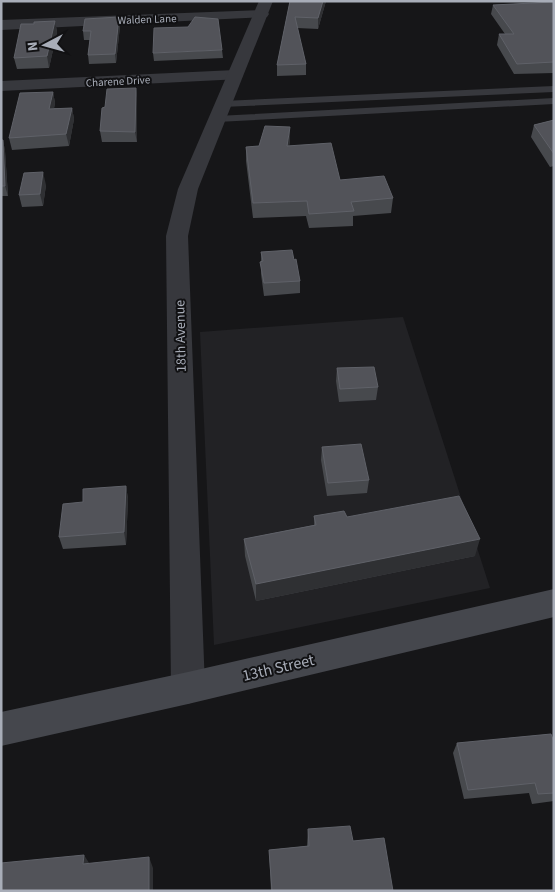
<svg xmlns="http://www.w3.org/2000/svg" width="555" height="892" viewBox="0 0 555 892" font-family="'Source Sans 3',sans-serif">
	<rect width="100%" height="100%" fill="#161618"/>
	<!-- built -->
	<path fill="#222225" d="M 403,317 L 490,588 L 214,645 L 200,332 Z"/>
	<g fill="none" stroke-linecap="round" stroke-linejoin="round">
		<!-- service -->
		<path fill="#37383d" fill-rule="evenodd" d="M 554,86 L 554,92 L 223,107 L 219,104 L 223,101 Z
			M 554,98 L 554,104 L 217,122 L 213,119 L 217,116 Z"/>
		<!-- minor -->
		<path fill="#37383d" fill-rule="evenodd" d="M 262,10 L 267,11 L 269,14 L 267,17 L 1,30 L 1,20 Z
			M 235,70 L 241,71 L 243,75 L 241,79 L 1,91 L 1,81 Z"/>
		<!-- tertiary -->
		<path fill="#37383d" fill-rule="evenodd" d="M 259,1 L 273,1 L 198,189 L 188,236 L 205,688 L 200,699 L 188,704 L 176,699 L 171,688 L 166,236 L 178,189 Z"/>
		<!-- secondary -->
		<path fill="#45474d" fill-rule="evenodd" d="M 554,589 L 554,617 L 188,704 L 1,746 L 1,712 L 188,672 Z"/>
	</g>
	<!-- wall -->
	<path fill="#47494d" d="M 290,1 L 326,1 L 318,29 L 297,28 L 306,64 L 306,75 L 277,76 L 277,65 Z
		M 554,2 L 554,73 L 514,74 L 497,45 L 499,34 L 505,34 L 491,14 L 493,5 Z
		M 55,21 L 57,32 L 49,68 L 17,69 L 14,58 L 34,24 Z
		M 120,26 L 116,63 L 89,64 L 88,55 L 90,40 L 84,40 L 83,31 Z
		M 222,50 L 223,58 L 154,61 L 153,53 Z
		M 136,88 L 137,98 L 137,142 L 102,142 L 100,131 L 105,107 Z
		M 53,92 L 55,103 L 54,108 L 72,108 L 74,119 L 69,146 L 12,150 L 9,138 Z
		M 554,120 L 554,166 L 550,167 L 531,137 L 534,125 Z
		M 1,140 L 3,140 L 5,151 L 8,196 L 1,196 Z
		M 290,141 L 289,146 L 340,180 L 393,198 L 391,213 L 353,216 L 353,226 L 309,228 L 306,216 L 253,218 L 246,161 L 246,147 L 259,146 Z
		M 46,185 L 43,206 L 22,207 L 19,195 Z
		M 261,252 L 294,260 L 300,281 L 300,293 L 264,296 L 261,274 Z
		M 337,368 L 378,387 L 376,400 L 339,402 L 336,381 Z
		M 322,447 L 369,480 L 367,493 L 327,496 L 321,460 Z
		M 126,486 L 128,499 L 126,545 L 63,549 L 59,537 L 83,502 Z
		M 314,516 L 347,517 L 475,556 L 256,601 L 245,556 L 244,539 L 314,525 Z
		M 554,742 L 554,801 L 532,804 L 529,793 L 464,799 L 453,753 L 457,743 Z
		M 308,829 L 353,841 L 393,891 L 271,891 L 269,850 L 307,846 Z"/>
	<!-- shaded-wall -->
	<path fill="#2f3033" d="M 323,1 L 326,1 L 318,29 L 318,18 Z
		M 119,17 L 120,26 L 116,63 L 115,54 Z
		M 55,21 L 57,32 L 49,68 L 47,56 Z
		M 136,88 L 137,98 L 137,142 L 135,132 Z
		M 53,92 L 55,103 L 52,121 L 49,109 Z
		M 72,108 L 74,119 L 69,146 L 66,134 Z
		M 290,127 L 290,141 L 287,160 L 287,146 Z
		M 3,140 L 5,151 L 8,196 L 5,186 Z
		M 43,172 L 46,185 L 43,206 L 40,194 Z
		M 126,486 L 128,499 L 126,545 L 124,532 Z
		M 480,539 L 475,556 L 256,601 L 256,584 Z
		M 84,855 L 91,866 L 83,864 Z
		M 149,857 L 153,868 L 153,891 L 149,891 Z"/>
	<!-- building -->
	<path fill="#525359" stroke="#5f6168" d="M 290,1 L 323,1 L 318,18 L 295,17 L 306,64 L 277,65 Z
		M 554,2 L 554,62 L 517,64 L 499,34 L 514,34 L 493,5 Z
		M 119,17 L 115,54 L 88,55 L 91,31 L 83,31 L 85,19 Z
		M 195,17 L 218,19 L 222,50 L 153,53 L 154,28 L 188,27 Z
		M 55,21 L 47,56 L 14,58 L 21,24 L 34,24 L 34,22 Z
		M 136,88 L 135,132 L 100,131 L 102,108 L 105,107 L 107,89 Z
		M 53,92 L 49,109 L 72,108 L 66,134 L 9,138 L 20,93 Z
		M 554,120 L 554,154 L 534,125 Z
		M 265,126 L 290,127 L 287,146 L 331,143 L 340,180 L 384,176 L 393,198 L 351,202 L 354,211 L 309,214 L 307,201 L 253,203 L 246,147 L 259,146 Z
		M 1,140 L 3,140 L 5,186 L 1,186 Z
		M 43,172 L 40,194 L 19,195 L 24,173 Z
		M 292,250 L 294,260 L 296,259 L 300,281 L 264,283 L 260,262 L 263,261 L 261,252 Z
		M 374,367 L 378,387 L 340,389 L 337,368 Z
		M 361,444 L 369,480 L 328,483 L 322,447 Z
		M 126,486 L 124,532 L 59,537 L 63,504 L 83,502 L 83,489 Z
		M 459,496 L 480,539 L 256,584 L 244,539 L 316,525 L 314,516 L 344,511 L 347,517 Z
		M 551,734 L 554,742 L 554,793 L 538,794 L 535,783 L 468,790 L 457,743 Z
		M 350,826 L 353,841 L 384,838 L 393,891 L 272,891 L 269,850 L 309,846 L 308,829 Z
		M 84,855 L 83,864 L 149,857 L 149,891 L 1,891 L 1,863 Z"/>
	<g text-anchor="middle" stroke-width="4" stroke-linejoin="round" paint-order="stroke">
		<!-- far-street labels -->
		<g font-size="11" fill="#a8adb8" stroke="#111113">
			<text transform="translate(147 19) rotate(-2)" y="4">Walden Lane</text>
			<text transform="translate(118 81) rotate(-3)" y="4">Charene Drive</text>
		</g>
		<!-- street labels -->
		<g font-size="14" fill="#a8adb8" stroke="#111113">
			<text transform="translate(180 336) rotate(-91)" y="5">18th Avenue</text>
		</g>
		<!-- near-street labels -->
		<g font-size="16" fill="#a8adb8" stroke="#111113">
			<text transform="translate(278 667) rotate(-13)" y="6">13th Street</text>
		</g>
	</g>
	<!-- border -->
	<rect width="555" height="892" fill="none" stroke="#a8adb8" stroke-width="5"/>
	<!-- north arrow -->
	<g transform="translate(45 45) rotate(264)" stroke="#111113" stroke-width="4" paint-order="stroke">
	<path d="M0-4L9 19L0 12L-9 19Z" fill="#a8adb8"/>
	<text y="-8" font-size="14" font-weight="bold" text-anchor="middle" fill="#a8adb8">N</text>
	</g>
</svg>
